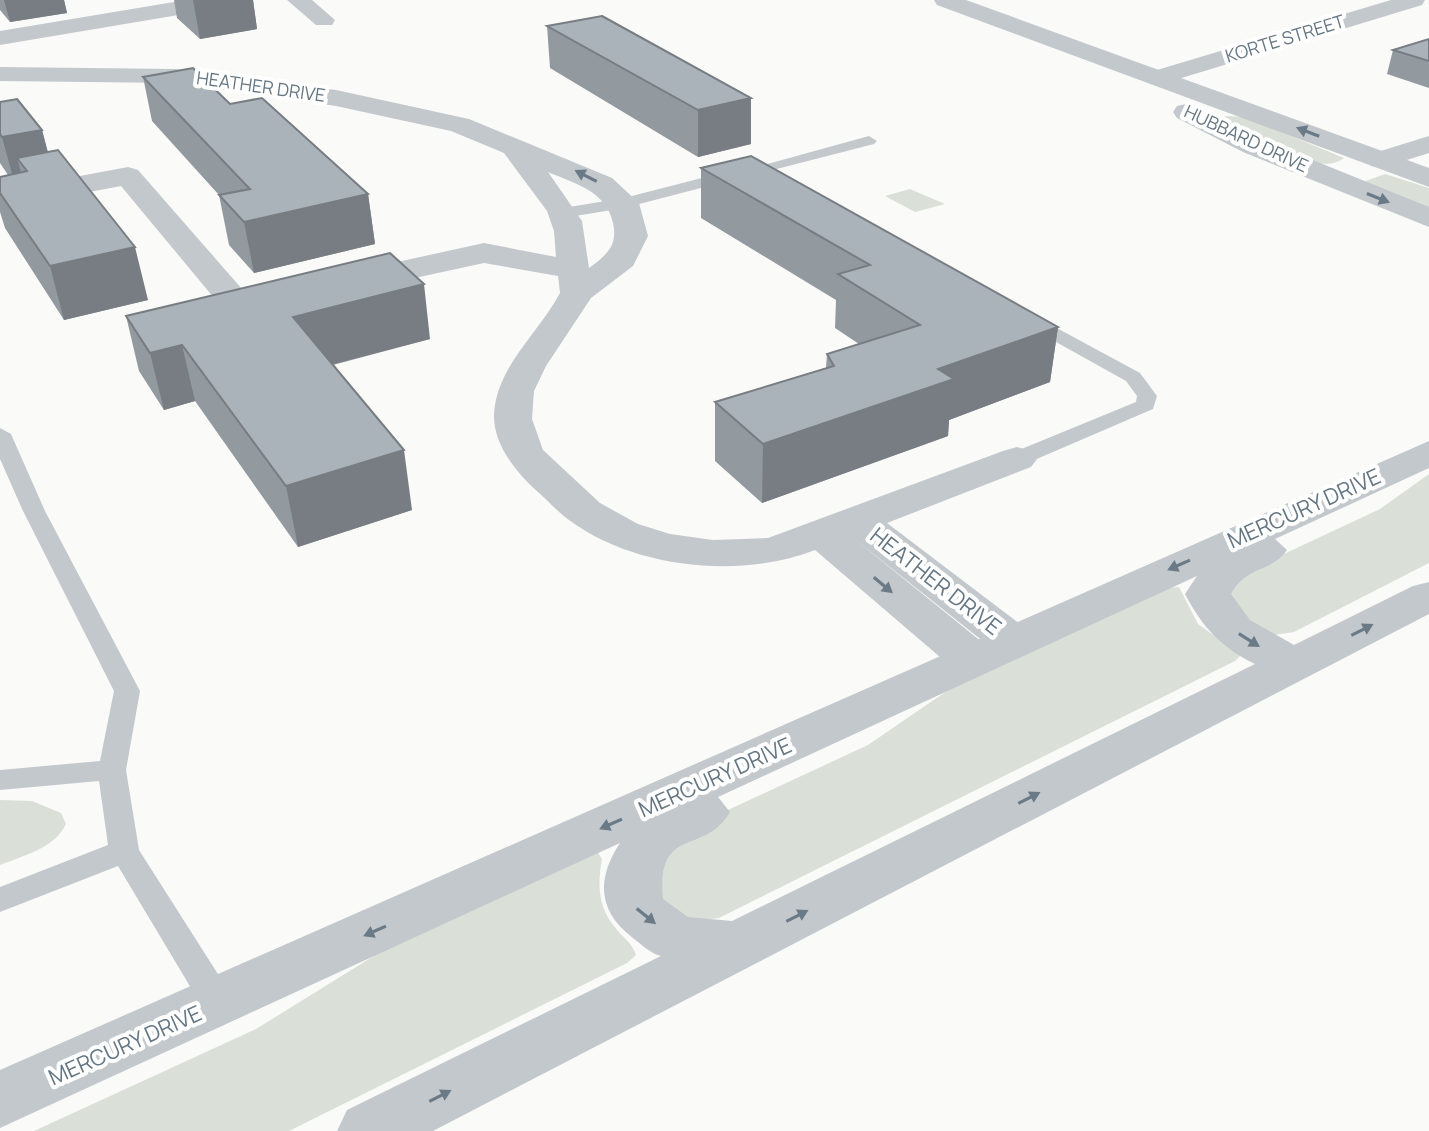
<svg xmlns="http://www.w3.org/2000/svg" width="1429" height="1131" viewBox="0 0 1429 1131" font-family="Manrope,sans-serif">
	<rect width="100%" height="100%" fill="#fafaf8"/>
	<!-- green -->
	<path fill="#dadfd7" d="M 1228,116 L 1245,117 L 1344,158 C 1317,180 1245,133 1217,119 Z
		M 1385,174 L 1429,188 L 1429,212 L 1363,182 Z
		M 910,189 L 945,204 L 915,212 L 885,196 Z
		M 1429,474 L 1429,563 L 1294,632 L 1274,635 L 1251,630 L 1223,587 L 1239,575 L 1380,509 Z
		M 1179,587 L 1198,624 L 1241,655 L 1235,661 L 719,918 L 692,921 L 651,894 L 663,844 L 689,828 L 868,745 L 963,680 L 1165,588 Z
		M 0,800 L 32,801 L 61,813 L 66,824 C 54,849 24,855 0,865 Z
		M 597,851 L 602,859 C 597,886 598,908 617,930 C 625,939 632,943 636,955 L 627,963 L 289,1131 L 34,1131 L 256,1029 L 432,920 Z"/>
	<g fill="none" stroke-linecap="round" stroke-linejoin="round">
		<!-- service -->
		<path fill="#c3c8cc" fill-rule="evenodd" d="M 869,136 L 877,141 L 874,144 L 761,173 L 753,168 Z
			M 733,170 L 739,172 L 739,178 L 624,208 L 563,218 L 555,213 L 563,208 L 624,198 Z
			M 1029,313 L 1140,373 L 1157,396 L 1153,409 L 1025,464 L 1009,464 L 1006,459 L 1009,454 L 1136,402 L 1137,396 L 1126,381 L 1022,323 L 1022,315 Z
			M 0,428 L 11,434 L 45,511 L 140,691 L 126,770 L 139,850 L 230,993 L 235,1003 L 230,1013 L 218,1017 L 206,1013 L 118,866 L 0,912 L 0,887 L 108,845 L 99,781 L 0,790 L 0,770 L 100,761 L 114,691 L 23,511 L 0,459 Z"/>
		<!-- minor -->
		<path fill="#c3c8cc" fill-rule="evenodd" d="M 186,0 L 237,0 L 226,7 L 0,45 L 0,31 Z
			M 287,0 L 312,0 L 335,20 L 332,25 L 316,25 Z
			M 1391,0 L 1425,0 L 1422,5 L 1165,83 L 1156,86 L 1143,78 L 1147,73 Z
			M 0,67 L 175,69 L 336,90 L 469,119 L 612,178 L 639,203 L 648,236 L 633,266 L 591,298 L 546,366 L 534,391 L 532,419 L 543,450 L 600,503 L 638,524 L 670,534 L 713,540 L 768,538 L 1003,451 L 1017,447 L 1031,451 L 1037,459 L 1031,467 L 887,523 L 1028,630 L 1034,640 L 1028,650 L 1011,655 L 994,650 L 851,536 L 988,647 L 995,658 L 988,669 L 971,673 L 954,669 L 815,550 C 741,579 635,569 569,520 C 558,512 548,501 538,492 C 517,473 493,445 494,414 C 497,366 538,334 560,293 L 558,276 L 484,263 L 350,292 L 338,289 L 334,282 L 338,275 L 484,243 L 556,257 L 554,231 L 547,211 L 504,153 L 451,131 L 336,106 L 175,83 L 0,81 ZM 548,172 C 576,184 606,191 613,223 C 618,245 607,255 589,268 L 582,221 Z
			M 1429,136 L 1429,153 L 1381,168 L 1371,166 L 1367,160 L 1371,154 Z
			M 128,167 L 138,170 L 249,297 L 276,291 L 288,294 L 293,301 L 288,308 L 241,319 L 229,316 L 121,186 L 0,209 L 0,191 Z"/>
		<!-- tertiary -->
		<path fill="#c3c8cc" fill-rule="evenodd" d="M 934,0 L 966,0 L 1429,168 L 1429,187 L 937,5 Z
			M 1186,104 L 1263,140 L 1429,207 L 1429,227 L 1243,152 L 1177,118 L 1173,112 L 1177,106 Z
			M 1429,441 L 1429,468 L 1275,539 L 1287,550 C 1271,573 1247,565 1231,594 L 1250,620 L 1294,645 L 1413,586 L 1429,582 L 1429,614 L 433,1131 L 337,1131 L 347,1110 L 661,956 C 650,953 642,945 633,938 C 598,912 596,879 620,843 L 0,1128 L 0,1070 ZM 1197,576 L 1185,594 C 1202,627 1222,648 1255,664 L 732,921 L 688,917 L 663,899 C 656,824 704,857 730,812 L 718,797 Z"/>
	</g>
	<!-- wall -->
	<path fill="#929a9f" d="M 0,0 L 64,0 L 67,13 L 10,22 L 0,10 Z
		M 174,0 L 253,0 L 257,29 L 200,39 L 177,18 Z
		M 547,26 L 751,98 L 751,144 L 698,157 L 550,68 Z
		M 1429,39 L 1429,88 L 1387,74 L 1393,50 Z
		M 143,77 L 230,104 L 368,194 L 375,244 L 254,273 L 229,245 L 219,195 L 152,121 Z
		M 0,102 L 42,130 L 48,152 L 148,300 L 64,320 L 5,228 L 0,212 L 0,177 L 8,175 L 0,163 Z
		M 701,168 L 1058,327 L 1050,382 L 949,420 L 948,436 L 762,503 L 715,461 L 715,402 L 826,368 L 827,354 L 859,344 L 835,328 L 836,300 L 701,218 Z
		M 126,316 L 430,339 L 333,365 L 412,510 L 298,547 L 195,401 L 164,410 L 139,371 Z"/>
	<!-- shaded-wall -->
	<path fill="#777d82" d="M 4,0 L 64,0 L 67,13 L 10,22 Z
		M 193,0 L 253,0 L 257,29 L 200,39 Z
		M 751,98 L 751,144 L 698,157 L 698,110 Z
		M 42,130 L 54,178 L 27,171 L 17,158 L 24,183 L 15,185 L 2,137 Z
		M 368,194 L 375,244 L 254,273 L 244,222 Z
		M 135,247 L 148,300 L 64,320 L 50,266 Z
		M 424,284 L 430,339 L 303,372 L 293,317 Z
		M 1058,327 L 1050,382 L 949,420 L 948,436 L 762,503 L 763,444 L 938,369 Z
		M 182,345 L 195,401 L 164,410 L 150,353 Z
		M 404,450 L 412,510 L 298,547 L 286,486 Z"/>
	<!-- building -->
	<path fill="#aab3b9" stroke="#777d82" stroke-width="2" d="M 602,16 L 751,98 L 698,110 L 547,26 Z
		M 1429,39 L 1429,61 L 1393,50 Z
		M 193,68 L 230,104 L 262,98 L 368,194 L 244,222 L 219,195 L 250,189 L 143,77 Z
		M 17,99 L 42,130 L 2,137 L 0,134 L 0,102 Z
		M 58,150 L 135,247 L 50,266 L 0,193 L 0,177 L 27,171 L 17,158 Z
		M 751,156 L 1058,327 L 938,369 L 954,379 L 763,444 L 715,402 L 834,366 L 827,354 L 920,325 L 838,274 L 870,265 L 701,168 Z
		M 390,253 L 424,284 L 293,317 L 404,450 L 286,486 L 182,345 L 150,353 L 126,316 Z"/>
	<!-- one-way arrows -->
	<defs><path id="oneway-solid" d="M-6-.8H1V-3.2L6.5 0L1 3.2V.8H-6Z" transform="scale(2)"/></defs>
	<g fill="#6a7a87">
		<use href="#oneway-solid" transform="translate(1308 132) rotate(-159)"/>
		<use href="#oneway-solid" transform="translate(586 176) rotate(-153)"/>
		<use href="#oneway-solid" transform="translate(1378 198) rotate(22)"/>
		<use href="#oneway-solid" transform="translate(1179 565) rotate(156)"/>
		<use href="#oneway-solid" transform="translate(883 585) rotate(40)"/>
		<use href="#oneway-solid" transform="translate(1362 630) rotate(-27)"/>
		<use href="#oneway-solid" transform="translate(1249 640) rotate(32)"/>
		<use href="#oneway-solid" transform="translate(1029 798) rotate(-27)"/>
		<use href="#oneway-solid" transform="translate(611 824) rotate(156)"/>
		<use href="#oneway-solid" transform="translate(646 916) rotate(39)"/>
		<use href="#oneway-solid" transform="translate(797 916) rotate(-27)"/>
		<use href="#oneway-solid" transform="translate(375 931) rotate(156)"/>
		<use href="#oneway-solid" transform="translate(440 1096) rotate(-27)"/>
	</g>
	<g text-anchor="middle" stroke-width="8" stroke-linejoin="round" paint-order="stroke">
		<!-- far-street labels -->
		<g font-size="18" fill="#657683" stroke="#fff">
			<text transform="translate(1285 39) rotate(-17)" y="6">KORTE STREET</text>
			<text transform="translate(261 87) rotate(8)" y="6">HEATHER DRIVE</text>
			<text transform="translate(1246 139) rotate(25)" y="6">HUBBARD DRIVE</text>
		</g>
		<!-- street labels -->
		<g font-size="22" fill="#657683" stroke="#fff">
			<text transform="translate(1304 508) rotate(-24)" y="8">MERCURY DRIVE</text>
			<text transform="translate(936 581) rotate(38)" y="8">HEATHER DRIVE</text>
			<text transform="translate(715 777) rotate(-24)" y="8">MERCURY DRIVE</text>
			<text transform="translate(125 1045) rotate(-24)" y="8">MERCURY DRIVE</text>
		</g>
	</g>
</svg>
